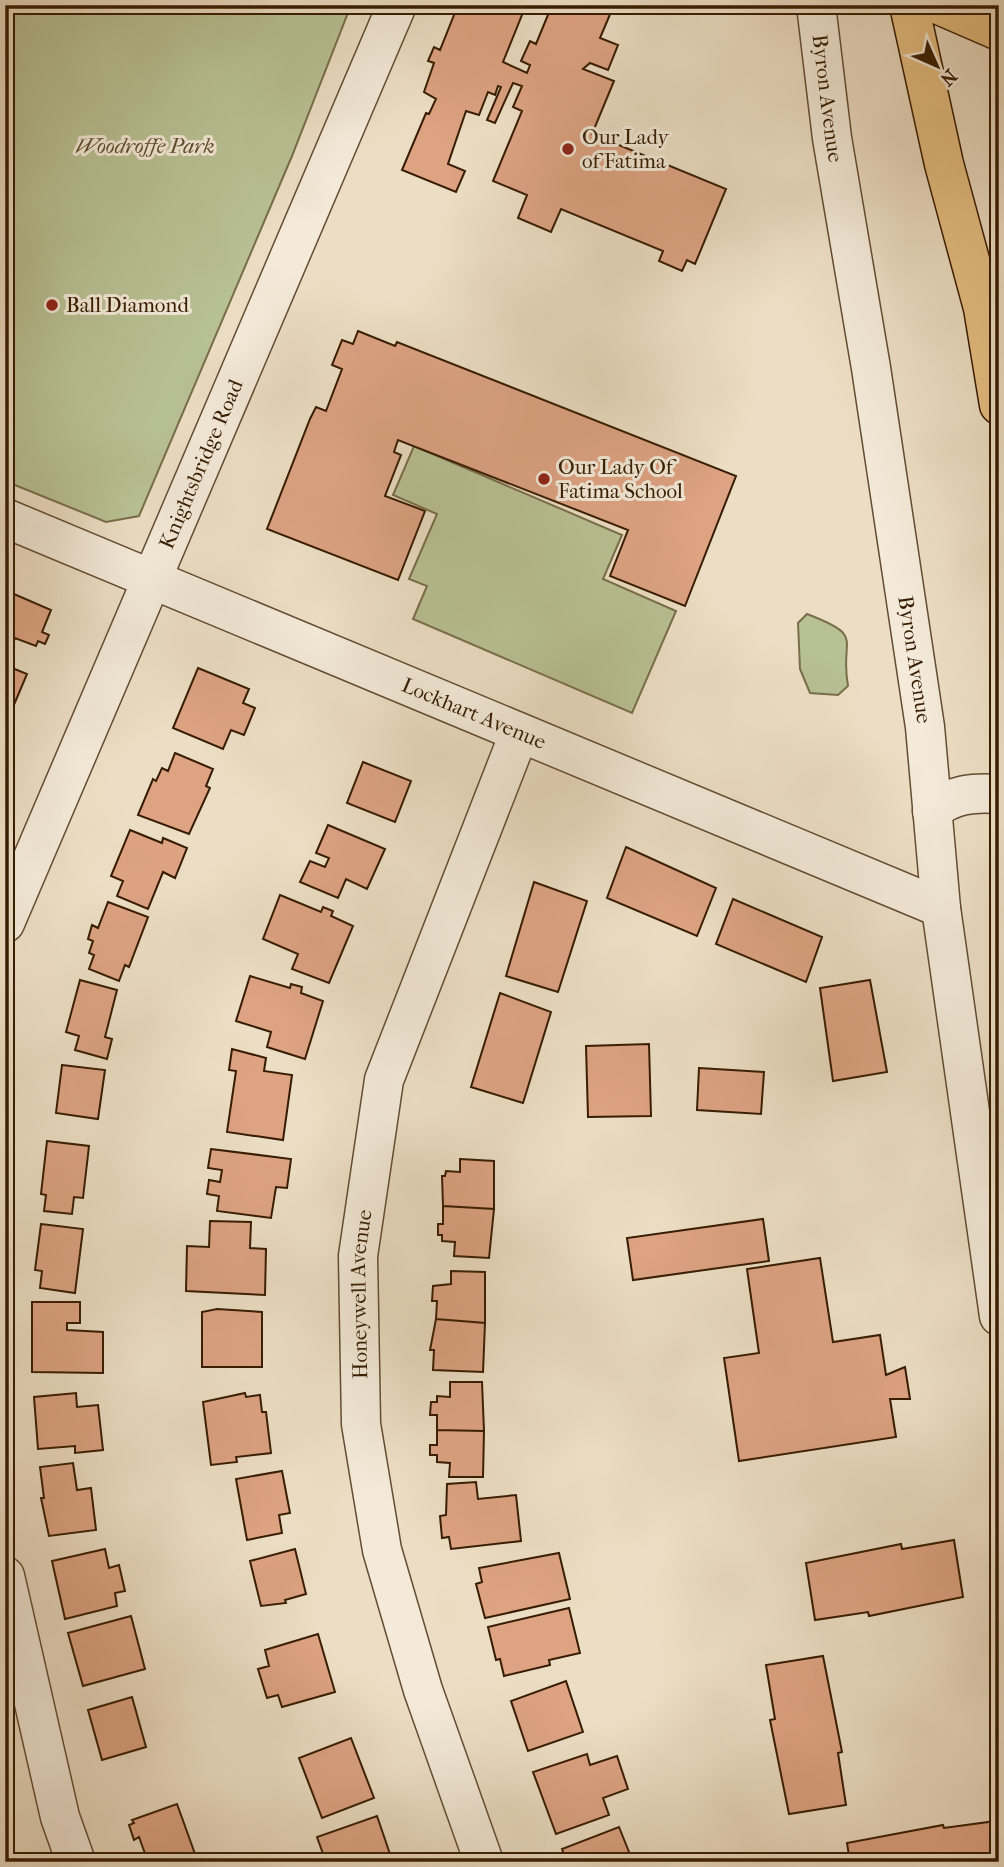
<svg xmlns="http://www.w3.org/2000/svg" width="1004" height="1867" viewBox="0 0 1004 1867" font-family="'IM FELL French Canon',serif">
	<rect width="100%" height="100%" fill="#ecdec4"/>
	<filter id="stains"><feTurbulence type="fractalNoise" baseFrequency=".00286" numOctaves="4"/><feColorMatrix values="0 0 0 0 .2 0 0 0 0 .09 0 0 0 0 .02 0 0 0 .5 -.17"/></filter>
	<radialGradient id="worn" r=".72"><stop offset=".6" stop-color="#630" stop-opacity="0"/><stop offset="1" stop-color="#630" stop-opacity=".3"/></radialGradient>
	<!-- green -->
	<path fill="#b8c194" stroke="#786e4a" stroke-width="2" d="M 5,5 L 351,5 L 292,156 L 139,516 L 106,522 L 5,481 Z
		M 414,446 L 622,535 L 603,579 L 676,611 L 632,713 L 413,619 L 427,586 L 409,579 L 437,514 L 393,495 Z
		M 807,614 C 867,637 839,637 848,686 L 838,695 L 810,693 L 800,669 L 798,623 Z"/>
	<!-- building -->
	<path fill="#dda383" stroke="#371c01" stroke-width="2" d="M 458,5 L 526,5 L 503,62 L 527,73 L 530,65 L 521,61 L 530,41 L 536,44 L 552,5 L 614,5 L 600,38 L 618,45 L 608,70 L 590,63 L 583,69 L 614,81 L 592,134 L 726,189 L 695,264 L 687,260 L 682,271 L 659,261 L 663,251 L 561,209 L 551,232 L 518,218 L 527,195 L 493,181 L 522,111 L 513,107 L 522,86 L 513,83 L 495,123 L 487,120 L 501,87 L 498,86 L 495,95 L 488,92 L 479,115 L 466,111 L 448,164 L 465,171 L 456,192 L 402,170 L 426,113 L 429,114 L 436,99 L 424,92 L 434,63 L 428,61 L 434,47 L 440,50 Z
		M 358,331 L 395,346 L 397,342 L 736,476 L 685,606 L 610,576 L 628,530 L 398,440 L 394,452 L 401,455 L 385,496 L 425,511 L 398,580 L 267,529 L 310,419 L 316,407 L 326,411 L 342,369 L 332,365 L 342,340 L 353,344 Z
		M 7,591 L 51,610 L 42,632 L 49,635 L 45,644 L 38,641 L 36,646 L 15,638 L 10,652 L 5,650 Z
		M 5,665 L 27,674 L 5,726 Z
		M 198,668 L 249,689 L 243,703 L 255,708 L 244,735 L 231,730 L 223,749 L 173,728 Z
		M 175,753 L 213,769 L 206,786 L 210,788 L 189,834 L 138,815 L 153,779 L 156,781 L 162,768 L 168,771 Z
		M 363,762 L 411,781 L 395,822 L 347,803 Z
		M 328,825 L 385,849 L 367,889 L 346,879 L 338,898 L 300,882 L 310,861 L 325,867 L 329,858 L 316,853 Z
		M 130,830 L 162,843 L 163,838 L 187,848 L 175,878 L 163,872 L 148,909 L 117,896 L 123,881 L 111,876 Z
		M 626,847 L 716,888 L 697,936 L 607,898 Z
		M 534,882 L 587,901 L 558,992 L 506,976 Z
		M 280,895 L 321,912 L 323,907 L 333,911 L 331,916 L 353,926 L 329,983 L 292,969 L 298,954 L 263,939 Z
		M 733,899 L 822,937 L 806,982 L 716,944 Z
		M 108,902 L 148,917 L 129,967 L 125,965 L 119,981 L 89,969 L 94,955 L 89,953 L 93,941 L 88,939 L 92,925 L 98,928 Z
		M 250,976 L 290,988 L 291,984 L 302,987 L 301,993 L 323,1001 L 305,1059 L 267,1047 L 271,1032 L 236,1021 Z
		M 80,980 L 117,990 L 105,1037 L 112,1039 L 107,1059 L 75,1050 L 79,1036 L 66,1032 Z
		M 870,980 L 887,1072 L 833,1081 L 820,988 Z
		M 500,993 L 551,1012 L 523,1103 L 471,1087 Z
		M 649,1044 L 651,1116 L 588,1117 L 586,1046 Z
		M 232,1049 L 266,1058 L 264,1071 L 292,1075 L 283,1140 L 227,1132 L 236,1071 L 229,1070 Z
		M 62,1065 L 105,1070 L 98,1119 L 56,1113 Z
		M 699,1068 L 764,1072 L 761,1114 L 697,1110 Z
		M 47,1141 L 89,1146 L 83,1198 L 74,1197 L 72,1214 L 44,1211 L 46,1195 L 41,1194 Z
		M 211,1149 L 291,1159 L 287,1188 L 276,1187 L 271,1218 L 217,1211 L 219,1196 L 207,1194 L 209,1180 L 220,1182 L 222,1170 L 208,1168 Z
		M 460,1159 L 494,1161 L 494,1209 L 443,1206 L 442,1176 L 445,1176 L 446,1171 L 460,1172 Z
		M 443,1206 L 494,1209 L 489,1258 L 454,1256 L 455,1242 L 442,1241 L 442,1235 L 438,1235 L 438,1224 L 443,1224 Z
		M 763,1219 L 769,1261 L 633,1280 L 627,1238 Z
		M 210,1221 L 251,1222 L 250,1248 L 266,1249 L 265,1295 L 186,1291 L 187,1246 L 209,1247 Z
		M 41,1224 L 83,1229 L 75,1293 L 40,1288 L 42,1271 L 35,1270 Z
		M 820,1258 L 833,1342 L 880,1335 L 886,1375 L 905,1367 L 910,1399 L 890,1399 L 896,1437 L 739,1461 L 724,1358 L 759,1353 L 747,1269 Z
		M 451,1271 L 485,1272 L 485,1323 L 436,1319 L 437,1301 L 432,1301 L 433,1286 L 451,1284 Z
		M 32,1302 L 80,1302 L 80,1323 L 67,1323 L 67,1330 L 103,1332 L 103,1373 L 32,1372 Z
		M 217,1309 L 262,1312 L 262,1367 L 202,1367 L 202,1312 Z
		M 436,1319 L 485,1323 L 483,1372 L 433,1370 L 434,1350 L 430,1350 Z
		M 450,1382 L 482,1382 L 484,1431 L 437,1430 L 437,1415 L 430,1415 L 431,1402 L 437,1402 L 437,1396 L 450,1397 Z
		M 76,1393 L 77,1407 L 98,1405 L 103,1450 L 75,1453 L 75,1446 L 38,1449 L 34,1397 Z
		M 245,1393 L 246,1397 L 260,1395 L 262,1412 L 266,1412 L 271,1453 L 236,1457 L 237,1462 L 211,1465 L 203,1402 Z
		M 437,1430 L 484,1431 L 483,1477 L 449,1477 L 450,1463 L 437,1462 L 437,1455 L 430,1455 L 430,1445 L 437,1445 Z
		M 73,1463 L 77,1490 L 91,1488 L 96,1530 L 49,1536 L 41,1498 L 44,1498 L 40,1467 Z
		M 282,1471 L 290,1513 L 279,1515 L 282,1533 L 247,1540 L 236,1479 Z
		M 476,1482 L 478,1499 L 516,1495 L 521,1541 L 451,1549 L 449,1537 L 442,1538 L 440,1516 L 446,1515 L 447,1484 Z
		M 954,1540 L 963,1597 L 869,1616 L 868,1612 L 815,1620 L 806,1563 L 901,1544 L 902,1549 Z
		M 105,1549 L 109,1568 L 119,1565 L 125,1591 L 115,1593 L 117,1606 L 65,1619 L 52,1561 Z
		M 295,1549 L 306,1594 L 285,1600 L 286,1603 L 261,1606 L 250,1561 Z
		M 559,1553 L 570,1599 L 485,1618 L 476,1584 L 482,1582 L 479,1568 Z
		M 569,1608 L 580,1653 L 549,1660 L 550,1665 L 504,1676 L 500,1659 L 496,1660 L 488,1627 Z
		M 131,1616 L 145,1669 L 83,1686 L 68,1633 Z
		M 318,1634 L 335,1692 L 282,1707 L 278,1695 L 267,1698 L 258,1669 L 269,1666 L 265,1650 Z
		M 823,1656 L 842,1752 L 838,1753 L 846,1805 L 789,1814 L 770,1720 L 775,1719 L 766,1665 Z
		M 566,1681 L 583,1732 L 528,1751 L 511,1701 Z
		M 132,1697 L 146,1747 L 102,1760 L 88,1710 Z
		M 351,1738 L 374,1798 L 322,1818 L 299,1758 Z
		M 587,1754 L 590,1765 L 617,1756 L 628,1789 L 603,1798 L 609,1815 L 556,1834 L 533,1772 Z
		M 177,1804 L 195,1854 L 175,1862 L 148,1862 L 139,1837 L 134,1840 L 129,1825 L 134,1823 L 132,1820 Z
		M 377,1816 L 391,1857 L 379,1862 L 326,1862 L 317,1837 Z
		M 996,1821 L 999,1862 L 850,1862 L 847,1843 L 943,1825 L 944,1828 Z
		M 619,1827 L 633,1862 L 567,1862 L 562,1849 Z"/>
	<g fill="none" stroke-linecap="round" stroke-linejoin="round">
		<defs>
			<g id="minor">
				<path id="s1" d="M 816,5 L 832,138 L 871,368 L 925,727 L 941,908 L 999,1316"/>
				<path id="s2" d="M 5,518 L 941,908"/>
				<path d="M 932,811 C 952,794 974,792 999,794"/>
				<path id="s3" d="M 5,923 L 397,5"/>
				<path d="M 5,1576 L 60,1817 L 76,1862"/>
				<path id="s4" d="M 484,1862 L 423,1690 L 382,1550 L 361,1424 L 358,1256 L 384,1080 L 519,734"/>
			</g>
			<path id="major" d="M 909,5 L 944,164 L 983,308 L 999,405
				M 939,5 L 999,31"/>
		</defs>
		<!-- minor casing -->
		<use href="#minor" stroke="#644c32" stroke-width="41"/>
		<!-- major casing -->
		<use href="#major" stroke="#371c01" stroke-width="41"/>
		<!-- minor -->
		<use href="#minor" stroke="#f3ead9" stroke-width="38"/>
		<!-- major -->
		<use href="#major" stroke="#e6bf82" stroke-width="38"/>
	</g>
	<!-- markers -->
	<g fill="#8f2418" stroke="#f3ead9" stroke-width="2.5">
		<circle cx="568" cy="149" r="7"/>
		<circle cx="52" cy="305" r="7"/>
		<circle cx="544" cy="479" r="7"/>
	</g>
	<g text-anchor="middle" stroke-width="6" stroke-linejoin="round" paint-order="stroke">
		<!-- street labels -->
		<g font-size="21" fill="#371c01" stroke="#f3ead9">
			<text dy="7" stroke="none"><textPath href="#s1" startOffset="94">Byron Avenue</textPath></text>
			<text dy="7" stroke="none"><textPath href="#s3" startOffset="499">Knightsbridge Road</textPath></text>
			<text dy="7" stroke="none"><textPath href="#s1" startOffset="662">Byron Avenue</textPath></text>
			<text dy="7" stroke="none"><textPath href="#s2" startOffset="508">Lockhart Avenue</textPath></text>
			<text dy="7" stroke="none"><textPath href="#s4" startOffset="586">Honeywell Avenue</textPath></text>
		</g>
		<!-- poi labels -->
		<g font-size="21" fill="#371c01" stroke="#f3ead9" text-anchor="start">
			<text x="582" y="144">Our Lady<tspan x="582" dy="24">of Fatima</tspan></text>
			<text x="66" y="312">Ball Diamond</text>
			<text x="558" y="474">Our Lady Of<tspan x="558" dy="24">Fatima School</tspan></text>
		</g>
		<!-- park labels -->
		<g font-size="21" font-style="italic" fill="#5e4e2d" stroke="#f3ead9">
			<text x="145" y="153">Woodroffe Park</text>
		</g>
	</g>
	<!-- margin -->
	<rect width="1004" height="1867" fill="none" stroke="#ecdec4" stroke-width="28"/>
	<rect x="7" y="7" width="990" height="1853" fill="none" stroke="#371c01" stroke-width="3.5"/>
	<rect x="14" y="14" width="976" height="1839" fill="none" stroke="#371c01" stroke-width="2"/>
	<!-- north arrow -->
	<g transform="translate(937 66) rotate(135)" stroke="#f3ead9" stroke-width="5" paint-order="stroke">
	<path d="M0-5L12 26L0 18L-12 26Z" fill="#371c01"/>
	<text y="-10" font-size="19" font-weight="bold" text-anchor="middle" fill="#371c01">N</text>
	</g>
	<rect width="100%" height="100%" filter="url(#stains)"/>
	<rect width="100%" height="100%" fill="url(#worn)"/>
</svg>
